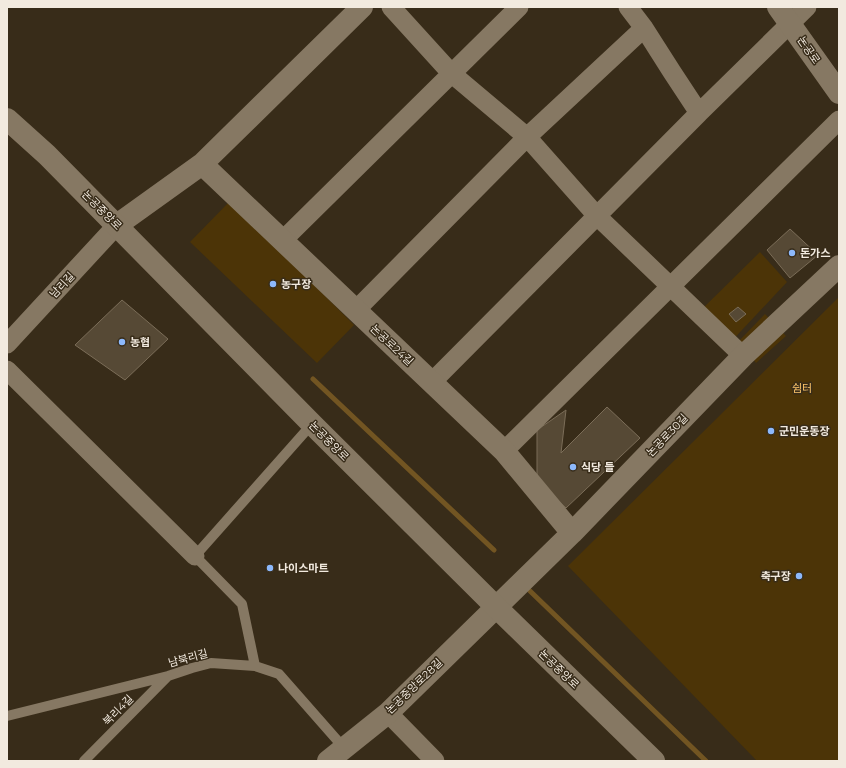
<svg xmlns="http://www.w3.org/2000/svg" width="846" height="768" viewBox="0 0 846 768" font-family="Montserrat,'Noto Sans KR',sans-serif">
	<rect width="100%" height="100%" fill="#382c19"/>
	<!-- green -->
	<path fill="#4c3407" d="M 230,201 L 354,325 L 317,363 L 190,242 Z
		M 760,252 L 787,282 L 727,346 L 696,315 Z
		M 839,297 L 839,761 L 757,761 L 568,566 Z
		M 765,314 L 786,336 L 756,363 L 739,341 Z"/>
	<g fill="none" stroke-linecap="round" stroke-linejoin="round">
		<!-- stream -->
		<path stroke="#725522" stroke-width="5" d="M 313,379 L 494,550
			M 530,591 L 706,761"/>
	</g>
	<!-- building -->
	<path fill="#564935" stroke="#7b6d58" d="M 790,229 L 818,255 L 790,278 L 767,250 Z
		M 122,300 L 168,339 L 125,380 L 75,345 Z
		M 738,307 L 746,314 L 736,322 L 729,314 Z
		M 607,407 L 640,438 L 566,508 L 537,481 L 537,430 L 566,410 L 561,453 Z"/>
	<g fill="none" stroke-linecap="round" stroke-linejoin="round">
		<!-- service -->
		<path stroke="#867863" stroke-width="10" d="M 255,666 L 242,604 L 195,556 L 312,424
			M 7,716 L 168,676 L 192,668 L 211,663 L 255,666 L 279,674 L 344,748
			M 84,761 L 168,676"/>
		<!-- minor -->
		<path stroke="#867863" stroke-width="19" d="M 391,7 L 451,73 L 527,137 L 597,216 L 743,356
			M 699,113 L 807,7
			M 282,241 L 519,7
			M 355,311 L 527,137 L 644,28
			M 7,344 L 117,225
			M 7,370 L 195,556
			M 432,382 L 699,113 L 672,72 L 644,28 L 628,7
			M 504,451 L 839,120
			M 388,713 L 435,761"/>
		<!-- tertiary -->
		<path stroke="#867863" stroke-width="22" d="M 202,164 L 504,451 L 572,533
			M 117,225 L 202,164 L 362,7
			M 328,761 L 388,713 L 572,533 L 743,356 L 839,266"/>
		<!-- secondary -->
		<path stroke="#867863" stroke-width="22" d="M 778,7 L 839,93
			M 7,119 L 47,155 L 312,424 L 496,607 L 654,761"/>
	</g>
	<!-- markers -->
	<g fill="#8db9fc" stroke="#382c19" stroke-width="1.5">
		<circle cx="792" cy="253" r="4"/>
		<circle cx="273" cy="284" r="4"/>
		<circle cx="122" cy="342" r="4"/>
		<circle cx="771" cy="431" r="4"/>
		<circle cx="573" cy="467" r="4"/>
		<circle cx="270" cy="568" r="4"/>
		<circle cx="799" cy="576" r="4"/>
	</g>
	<g text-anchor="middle" stroke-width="3" stroke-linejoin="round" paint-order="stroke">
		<!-- street labels -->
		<g font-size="11" fill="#f2eadf" stroke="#382c19">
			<text transform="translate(809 50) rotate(55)" y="4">논공로</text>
			<text transform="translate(102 210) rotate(45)" y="4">논공중앙로</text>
			<text transform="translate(62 285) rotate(-47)" y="4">남리길</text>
			<text transform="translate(392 345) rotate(43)" y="4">논공로24길</text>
			<text transform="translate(667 435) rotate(-46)" y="4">논공로30길</text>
			<text transform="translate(329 441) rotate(45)" y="4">논공중앙로</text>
			<text transform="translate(188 658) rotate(-15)" y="4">남북리길</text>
			<text transform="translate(559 669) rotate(44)" y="4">논공중앙로</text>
			<text transform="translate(414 686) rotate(-44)" y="4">논공중앙로28길</text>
			<text transform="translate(118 710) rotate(-45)" y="4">북리4길</text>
		</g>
		<!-- poi labels -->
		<g font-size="11" font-weight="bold" fill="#f2eadf" stroke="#382c19" text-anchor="start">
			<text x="800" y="257">돈가스</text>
			<text x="281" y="288">농구장</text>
			<text x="130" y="346">농협</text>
			<text x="779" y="435">군민운동장</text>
			<text x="581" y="471">식당 들</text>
			<text x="278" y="572">나이스마트</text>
			<text x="791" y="580" text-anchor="end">축구장</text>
		</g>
		<!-- park labels -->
		<g font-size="11" fill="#fdc569" stroke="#382c19">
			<text x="802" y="392">쉼터</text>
		</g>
	</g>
	<!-- border -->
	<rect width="846" height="768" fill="none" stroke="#f2eadf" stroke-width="16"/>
</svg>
